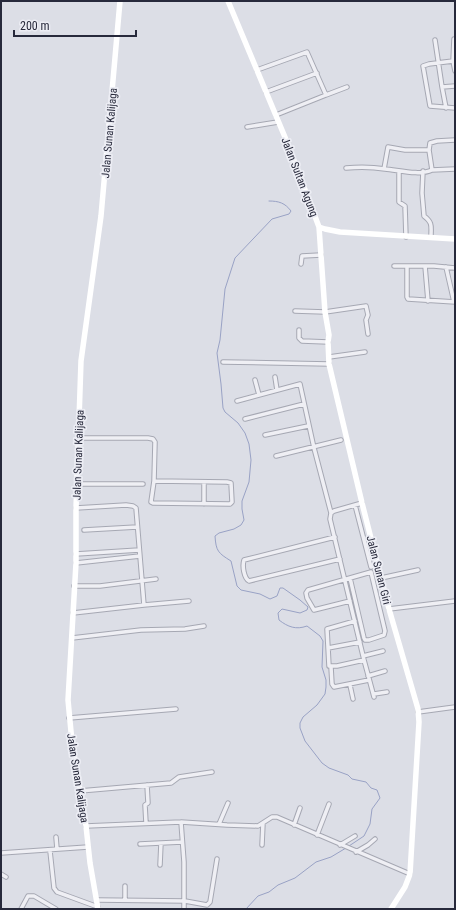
<svg xmlns="http://www.w3.org/2000/svg" width="456" height="910" viewBox="0 0 456 910" font-family="'Roboto Condensed',sans-serif">
	<rect width="100%" height="100%" fill="#dcdee6"/>
	<g fill="none" stroke-linecap="round" stroke-linejoin="round">
		<!-- stream -->
		<path stroke="#99a2c5" stroke-width="1" d="M 269,201 C 279,201 285,203 291,211 L 289,214 L 272,219 L 235,258 L 225,289 L 220,340 L 217,353 L 221,384 L 223,408 L 225,412 L 238,423 L 245,433 L 249,444 L 251,460 L 249,482 L 242,501 L 242,509 L 244,520 L 241,525 L 234,529 L 219,533 L 215,536 C 216,551 218,553 231,561 L 237,586 L 241,590 L 260,594 L 270,599 L 277,596 L 280,588 L 283,588 L 300,600 L 308,607 L 307,610 L 300,613 L 282,609 L 278,613 L 279,620 C 288,627 296,630 307,626 L 320,636 L 323,641 L 322,667 L 326,680 L 326,687 L 325,694 L 317,705 L 303,717 L 300,723 L 300,728 L 305,741 L 322,763 L 329,768 L 348,775 L 352,779 L 366,782 L 371,788 L 377,790 L 380,798 L 372,809 L 370,824 L 364,836 L 349,846
			M 246,909 L 258,896 L 269,892 L 278,885 L 295,878 L 316,862 L 331,857 L 346,848"/>
		<defs>
			<path id="street" d="M 454,39 L 453,61 L 455,71
				M 435,40 L 442,87 L 455,86
				M 453,61 L 429,64 L 423,66 L 430,106 L 455,108
				M 257,70 L 307,52 L 326,95 L 276,115
				M 442,87 L 446,108
				M 266,92 L 317,73
				M 326,95 L 347,87
				M 247,127 L 278,122
				M 346,168 C 359,167 372,167 385,169 C 398,170 420,176 432,170 L 429,150 L 430,143 L 437,141 L 455,140
				M 384,169 L 388,147 L 405,150 L 429,150
				M 432,170 L 455,169
				M 399,171 L 399,202 L 405,206 L 406,237
				M 423,171 L 422,193 L 424,216 C 433,223 431,226 431,237
				M 301,264 L 302,256 L 321,255
				M 394,266 L 434,266 L 455,268
				M 407,266 L 407,297 L 408,299 L 455,302
				M 425,266 L 428,301
				M 446,267 L 454,302
				M 295,311 L 325,312 L 366,306 L 368,315 L 366,320 L 368,334
				M 299,330 L 299,338 L 302,341 L 328,342
				M 329,357 L 365,352
				M 223,362 L 329,364
				M 275,377 L 277,390
				M 255,380 L 259,395
				M 237,401 L 300,384 L 314,448 L 331,513
				M 245,419 L 304,404
				M 265,435 L 308,426
				M 79,438 L 148,438 L 153,439 L 155,442 L 154,481 L 227,482 L 231,483 L 232,502 L 230,504 L 153,503 L 151,502 L 154,481
				M 276,456 L 341,440
				M 204,482 L 204,504
				M 77,484 L 143,484
				M 362,503 L 334,511 L 331,513 L 330,519 L 364,660 L 374,697
				M 355,505 L 371,567 L 378,565
				M 76,508 L 126,505 L 133,506 L 136,508 L 144,605
				M 84,530 L 137,527
				M 335,537 L 244,560 C 242,566 244,578 249,581 L 340,559
				M 76,554 L 139,550
				M 76,563 L 140,556
				M 381,578 L 418,570
				M 74,586 L 100,586 L 156,579
				M 350,601 L 314,610 L 307,598 L 306,593 L 308,590 L 371,572 L 385,631 L 384,635 L 369,640 L 365,640 L 364,638 L 350,578
				M 389,609 L 455,601
				M 73,613 L 144,605 L 189,601
				M 355,621 L 327,629 L 329,666 L 337,666 L 364,660
				M 72,638 L 141,630 L 185,629 L 204,626
				M 328,648 L 360,642
				M 363,656 L 383,651
				M 331,667 L 332,684 L 334,687 L 369,680
				M 368,676 L 385,671
				M 350,685 L 353,699
				M 374,694 L 387,692
				M 418,712 L 455,707
				M 69,718 L 176,709
				M 80,791 L 171,783 L 179,777 L 212,772
				M 181,822 L 184,862 L 184,909
				M 146,823 L 145,805 L 148,803 L 147,785
				M 219,824 L 228,803
				M 294,825 L 300,808
				M 86,826 L 181,822 L 227,825 L 258,826 L 272,817 L 277,817 L 410,874
				M 317,835 L 329,804
				M 56,837 L 57,849
				M 140,844 L 182,842
				M 262,845 L 263,823
				M 340,845 L 355,836
				M 50,851 L 54,888 L 57,892 L 98,907
				M 356,852 L 368,845 L 375,839
				M 1,853 L 88,847
				M 160,865 L 161,843
				M 1,874 L 6,877
				M 125,886 L 125,900
				M 97,900 L 185,901 L 207,905 L 210,902 L 217,859
				M 21,909 L 28,896 L 34,896 L 56,909"/>
		</defs>
		<!-- street casing -->
		<use href="#street" stroke="#a6a8b3" stroke-width="5.5"/>
		<!-- street -->
		<use href="#street" stroke="#efeff4" stroke-width="3.5"/>
		<!-- secondary -->
		<path stroke="#fff" stroke-width="5.5" d="M 228,1 L 287,142 L 319,227 L 325,229 L 340,232 L 455,239
			M 319,227 L 325,312 L 329,335 L 328,342 L 329,364 L 362,503 L 389,609 L 418,709 L 419,722 L 410,874 L 405,887 L 391,909
			M 98,909 L 90,863 L 86,826 L 72,742 L 68,700 L 76,563 L 76,508 L 81,361 L 101,216 L 120,1"/>
	</g>
	<g text-anchor="middle" stroke-width="3.5" stroke-linejoin="round" paint-order="stroke">
		<!-- street labels -->
		<g font-size="11" fill="#27293b" stroke="#ecedf4">
			<text transform="translate(109 133) rotate(-85)" y="4">Jalan Sunan Kalijaga</text>
			<text transform="translate(300 177) rotate(69)" y="4">Jalan Sultan Agung</text>
			<text transform="translate(78 455) rotate(-88)" y="4">Jalan Sunan Kalijaga</text>
			<text transform="translate(379 570) rotate(76)" y="4">Jalan Sunan Giri</text>
			<text transform="translate(78 778) rotate(81)" y="4">Jalan Sunan Kalijaga</text>
		</g>
	</g>
	<!-- border -->
	<rect width="456" height="910" fill="none" stroke="#27293b" stroke-width="4"/>
	<!-- scale -->
	<path d="M14 30v6h122v-6" fill="none" stroke="#27293b" stroke-width="2"/>
	<text x="20" y="30" font-size="12" fill="#27293b" stroke="#ecedf4" stroke-width="3" paint-order="stroke">200 m</text>
</svg>
